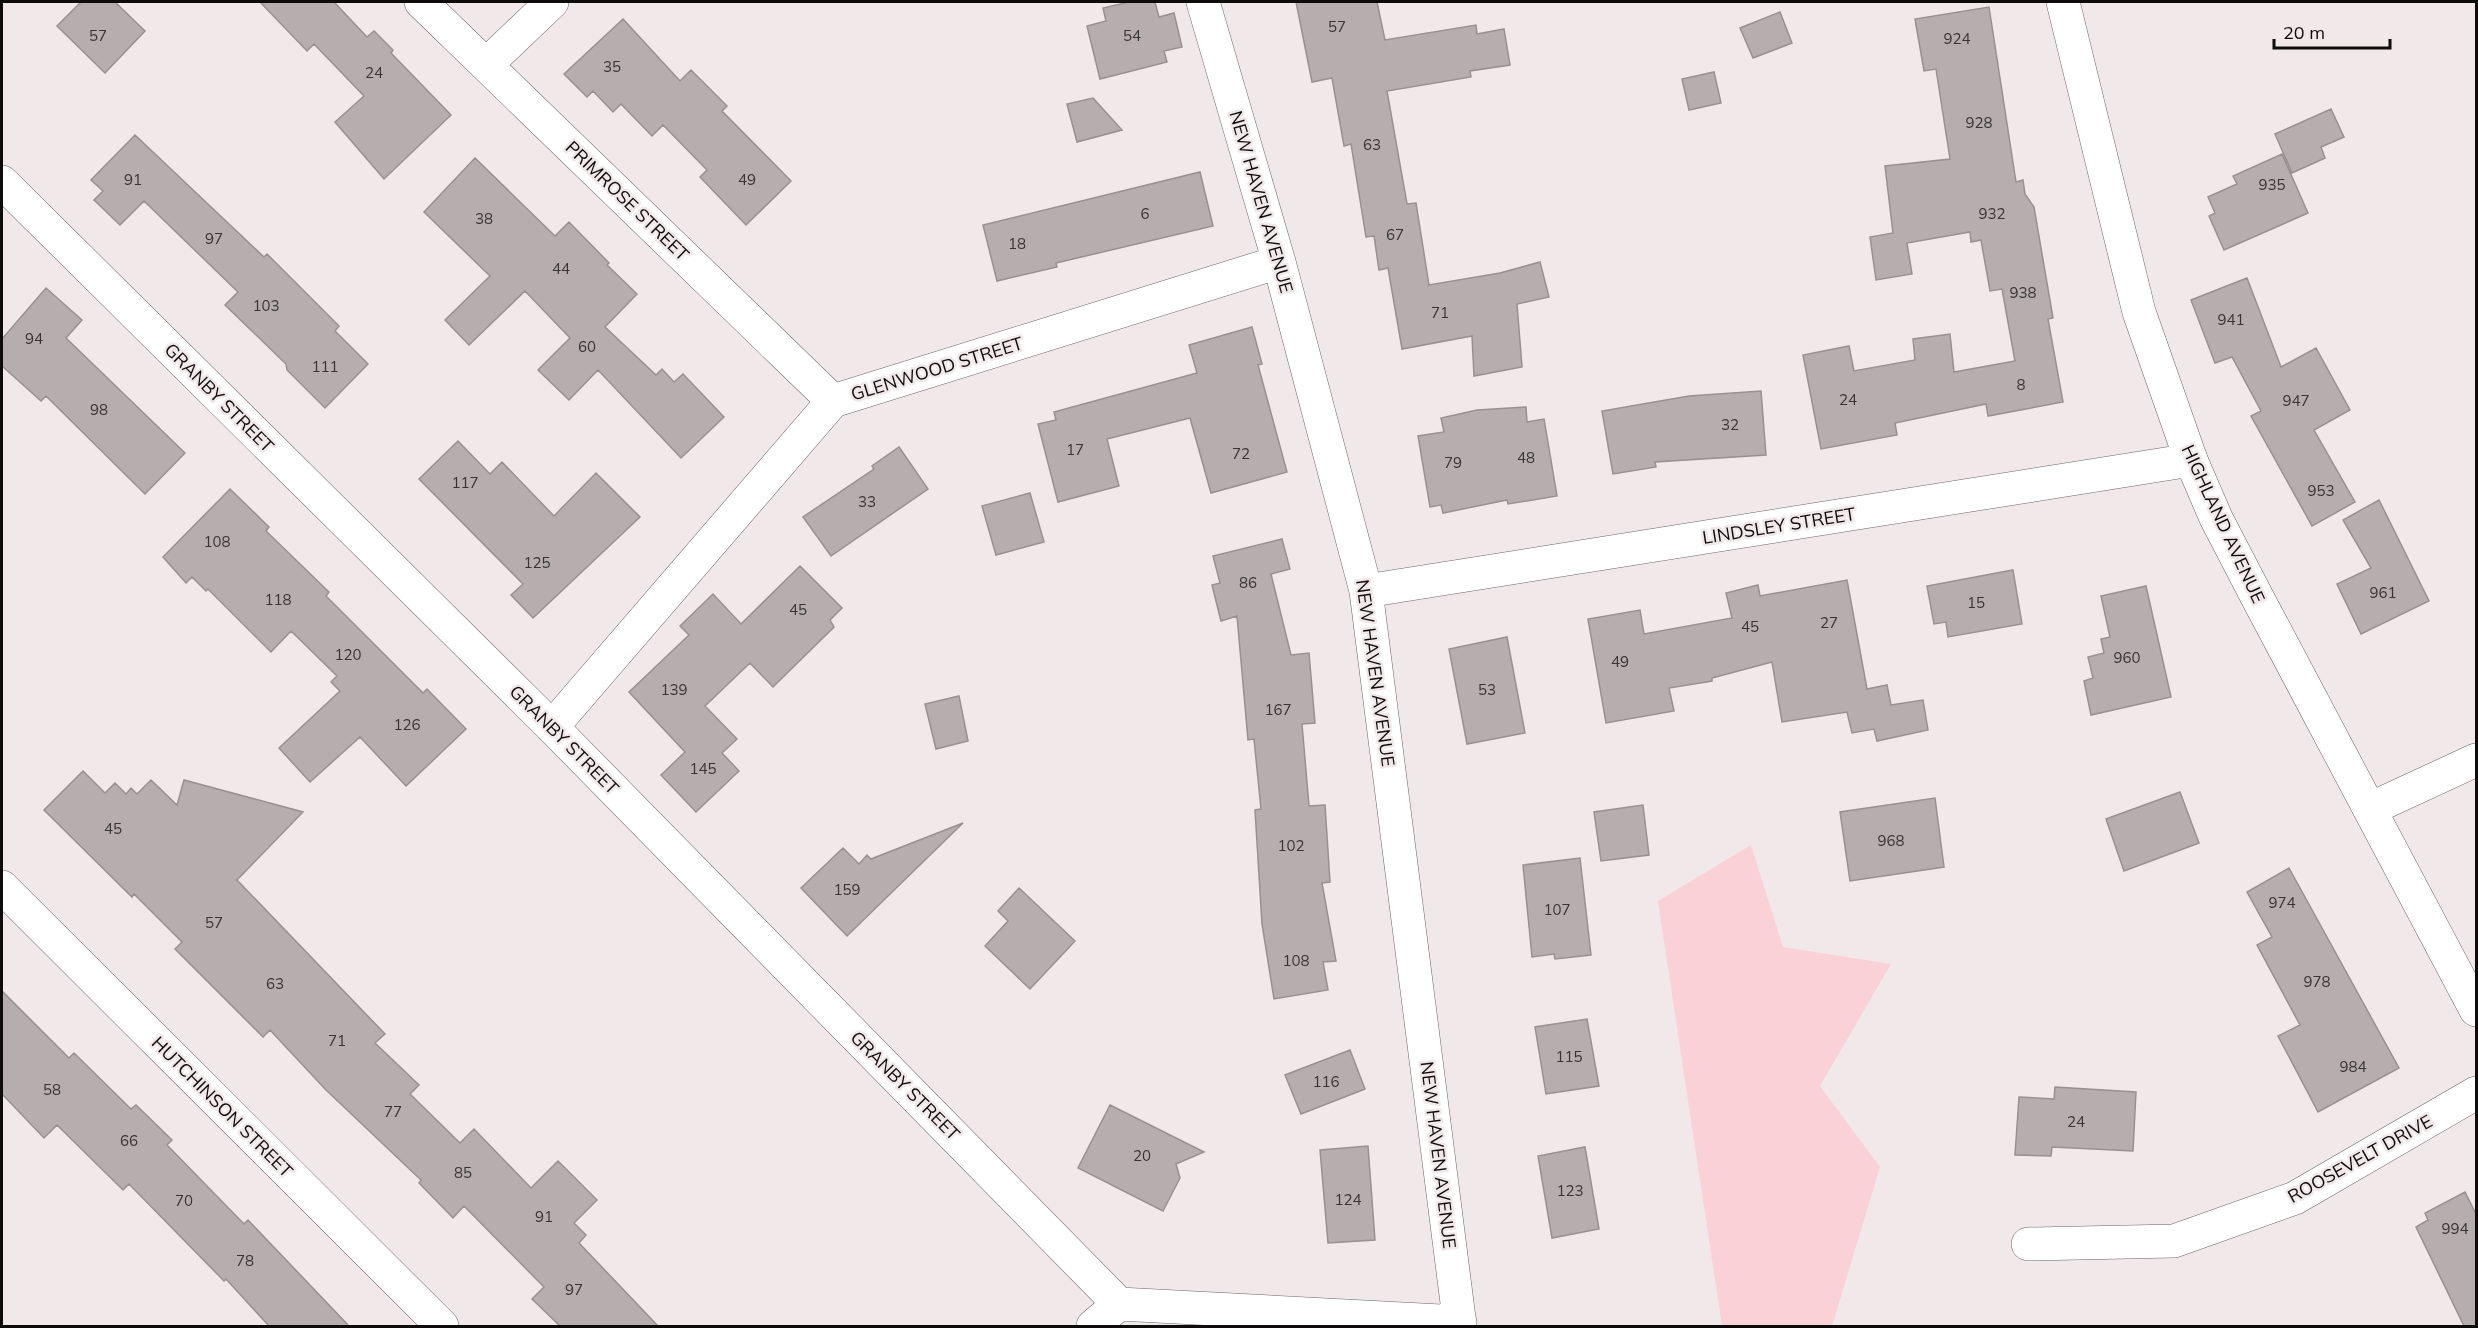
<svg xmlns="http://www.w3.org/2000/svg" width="2478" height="1328" viewBox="0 0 2478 1328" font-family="Mulish,sans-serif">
	<rect width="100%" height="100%" fill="#f1e8ea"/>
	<!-- green -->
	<path fill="#fad1d7" d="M 1751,845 L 1783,947 L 1891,964 L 1820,1086 L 1880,1167 L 1832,1326 L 1722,1326 L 1658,901 Z"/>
	<!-- building -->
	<path fill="#b5adae" stroke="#989091" stroke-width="1.5" d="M 81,2 L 115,2 L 145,31 L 105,73 L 57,26 Z
		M 260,2 L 334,2 L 367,37 L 374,31 L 393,50 L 391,53 L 451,115 L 384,179 L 335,122 L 364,96 L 314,44 L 307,51 Z
		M 1129,2 L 1155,2 L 1159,17 L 1174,13 L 1182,47 L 1164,51 L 1167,62 L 1100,79 L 1087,26 L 1106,21 L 1103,8 Z
		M 1296,2 L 1377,2 L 1385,40 L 1476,25 L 1477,34 L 1504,29 L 1510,65 L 1470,71 L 1471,77 L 1387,91 L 1407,204 L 1416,203 L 1429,285 L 1500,273 L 1540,262 L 1549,297 L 1517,304 L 1522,367 L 1474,376 L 1472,336 L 1402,349 L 1388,268 L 1379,270 L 1374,236 L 1366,237 L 1351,144 L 1344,146 L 1332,78 L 1312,82 Z
		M 1989,7 L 2016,182 L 2023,180 L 2025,194 L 2034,207 L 2053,318 L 2048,319 L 2063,402 L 1988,416 L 1986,404 L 1895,423 L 1897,435 L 1821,449 L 1803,355 L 1849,346 L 1854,371 L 1915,360 L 1913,339 L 1950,334 L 1954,372 L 2015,361 L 2002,289 L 1990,291 L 1981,240 L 1971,242 L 1970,232 L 1907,243 L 1912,274 L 1876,280 L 1870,237 L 1893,233 L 1885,166 L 1950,159 L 1936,69 L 1924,71 L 1915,19 Z
		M 1780,12 L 1792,43 L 1753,58 L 1740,28 Z
		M 623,19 L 680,81 L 691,70 L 727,106 L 722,111 L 791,181 L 746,225 L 700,177 L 707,170 L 663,125 L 652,136 L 621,104 L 613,112 L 593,91 L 587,97 L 564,74 Z
		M 1714,72 L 1721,103 L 1689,110 L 1682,79 Z
		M 1093,98 L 1122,130 L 1077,142 L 1067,104 Z
		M 2331,109 L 2344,137 L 2321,147 L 2325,158 L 2292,173 L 2275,134 Z
		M 135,135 L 264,257 L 267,254 L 339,326 L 335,331 L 368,364 L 325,408 L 287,370 L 286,364 L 225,305 L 238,292 L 144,201 L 120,225 L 94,200 L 103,191 L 91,180 Z
		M 2282,154 L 2308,213 L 2224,250 L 2209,216 L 2215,213 L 2208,197 L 2237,184 L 2233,176 Z
		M 475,158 L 555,236 L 569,222 L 609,263 L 607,265 L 637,294 L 605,327 L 656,375 L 662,369 L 674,382 L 683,374 L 724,417 L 681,458 L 598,370 L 569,400 L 538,370 L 570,338 L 525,291 L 469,345 L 445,320 L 490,276 L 424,212 Z
		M 1200,172 L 1213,226 L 1056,263 L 1057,267 L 997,281 L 983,225 Z
		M 2247,278 L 2281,367 L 2316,348 L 2350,410 L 2314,430 L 2355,502 L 2312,526 L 2251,416 L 2261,411 L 2232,357 L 2215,363 L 2191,300 Z
		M 46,288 L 82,320 L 66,338 L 185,453 L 145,494 L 46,396 L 41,401 L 2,366 L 2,339 Z
		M 1252,327 L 1262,364 L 1258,365 L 1287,472 L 1211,493 L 1190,418 L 1107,439 L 1119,486 L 1058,502 L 1038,424 L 1056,420 L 1054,412 L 1197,373 L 1189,345 Z
		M 1761,391 L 1766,455 L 1655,462 L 1656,467 L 1613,474 L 1602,411 L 1689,396 Z
		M 1526,407 L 1527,422 L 1544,419 L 1557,496 L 1508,504 L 1507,500 L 1443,513 L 1441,505 L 1430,507 L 1418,436 L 1444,432 L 1441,418 L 1477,410 Z
		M 458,441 L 490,474 L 502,462 L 554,516 L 596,473 L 640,517 L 533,618 L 511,595 L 523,584 L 419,479 Z
		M 899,447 L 928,489 L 831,556 L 803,517 L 874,469 L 872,466 Z
		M 230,489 L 269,527 L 266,531 L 329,592 L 326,596 L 423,693 L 427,689 L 466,729 L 406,786 L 360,737 L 310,782 L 279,748 L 340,691 L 331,682 L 337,676 L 291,631 L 271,652 L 208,589 L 206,591 L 192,577 L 186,583 L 163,557 Z
		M 1030,493 L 1044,542 L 996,555 L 982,506 Z
		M 2379,500 L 2429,601 L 2361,634 L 2337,584 L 2371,568 L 2343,520 Z
		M 1282,539 L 1290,569 L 1271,574 L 1291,655 L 1309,653 L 1315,723 L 1302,724 L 1309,806 L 1325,805 L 1330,882 L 1322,883 L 1336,961 L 1323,962 L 1328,990 L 1274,999 L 1262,924 L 1255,810 L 1261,809 L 1254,739 L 1248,740 L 1237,616 L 1221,621 L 1212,585 L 1220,583 L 1213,556 Z
		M 800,566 L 842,608 L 830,620 L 834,627 L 773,687 L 750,663 L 705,706 L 737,739 L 722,753 L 739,771 L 696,812 L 661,775 L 685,752 L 629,692 L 689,635 L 680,626 L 713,594 L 741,624 Z
		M 2013,570 L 2022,624 L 1948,637 L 1946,622 L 1934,624 L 1927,586 Z
		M 1847,580 L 1867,689 L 1887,685 L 1891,705 L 1923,700 L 1928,730 L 1877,741 L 1874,729 L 1852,733 L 1847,712 L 1782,722 L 1772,662 L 1712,678 L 1712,681 L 1669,688 L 1674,711 L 1606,723 L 1588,619 L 1640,610 L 1644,634 L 1732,618 L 1726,593 L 1758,585 L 1760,596 Z
		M 2146,586 L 2171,697 L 2091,715 L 2084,681 L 2093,678 L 2088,657 L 2104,653 L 2101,639 L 2110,637 L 2101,596 Z
		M 1507,637 L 1525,733 L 1467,744 L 1449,649 Z
		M 959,696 L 968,741 L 936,749 L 925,704 Z
		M 83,771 L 105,793 L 115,783 L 126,794 L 131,788 L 137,794 L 151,780 L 177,805 L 184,780 L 303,812 L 237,880 L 385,1034 L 375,1043 L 419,1085 L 410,1094 L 460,1143 L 474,1129 L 531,1188 L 558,1161 L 597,1200 L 574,1223 L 586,1235 L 579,1243 L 658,1326 L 560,1326 L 532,1299 L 544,1287 L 464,1206 L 453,1218 L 419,1183 L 421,1180 L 326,1090 L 270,1030 L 263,1037 L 175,949 L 182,942 L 134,894 L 132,897 L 44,810 Z
		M 2180,792 L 2199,843 L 2124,871 L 2106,819 Z
		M 1935,798 L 1944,867 L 1850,881 L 1840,812 Z
		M 1643,805 L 1649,855 L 1601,861 L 1594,812 Z
		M 963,823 L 847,936 L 801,888 L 843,848 L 859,864 L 867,855 L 871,859 Z
		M 1580,858 L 1591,955 L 1555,959 L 1554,954 L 1532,957 L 1523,865 Z
		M 2289,868 L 2399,1068 L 2318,1112 L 2278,1036 L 2300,1025 L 2257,945 L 2272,937 L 2247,892 Z
		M 1019,888 L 1075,941 L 1030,989 L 985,946 L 1008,921 L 998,911 Z
		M 2,991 L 69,1058 L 74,1053 L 131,1109 L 136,1105 L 172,1140 L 167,1145 L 244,1224 L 248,1220 L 349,1326 L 269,1326 L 226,1279 L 224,1281 L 129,1184 L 123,1190 L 57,1125 L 44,1138 L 2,1094 Z
		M 1587,1019 L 1599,1086 L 1546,1094 L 1535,1027 Z
		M 1350,1050 L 1365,1089 L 1301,1114 L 1285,1075 Z
		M 2055,1087 L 2136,1092 L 2133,1151 L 2052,1147 L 2051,1156 L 2015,1155 L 2019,1097 L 2054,1099 Z
		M 1110,1105 L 1204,1152 L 1176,1164 L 1180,1178 L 1163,1211 L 1078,1168 Z
		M 1368,1146 L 1375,1240 L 1328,1243 L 1320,1150 Z
		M 1585,1147 L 1599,1229 L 1552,1238 L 1538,1156 Z
		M 2465,1192 L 2476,1214 L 2476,1326 L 2464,1326 L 2416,1227 L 2428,1220 L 2425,1213 Z"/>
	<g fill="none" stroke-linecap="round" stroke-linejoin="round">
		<defs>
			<path id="minor" d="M 421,2 L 833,401
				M 1203,2 L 1279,262 L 1366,591 L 1460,1326
				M 486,65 L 552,2
				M 2,182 L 552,727 L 1119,1304
				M 1366,591 L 2191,460
				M 552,727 L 833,401 L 1279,262
				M 2370,809 L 2476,760
				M 2,887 L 442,1326
				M 2028,1244 L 2174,1241 L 2295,1198 L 2476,1093
				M 1093,1326 L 1119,1304 L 1460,1322"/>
			<path id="secondary" d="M 2063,2 L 2139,312 L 2191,460 L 2216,518 L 2256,595 L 2476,1010"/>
		</defs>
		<!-- minor casing -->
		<use href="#minor" stroke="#6c6566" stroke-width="34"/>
		<!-- secondary casing -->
		<use href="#secondary" stroke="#6c6566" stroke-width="34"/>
		<!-- minor -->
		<use href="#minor" stroke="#fff" stroke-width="33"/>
		<!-- secondary -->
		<use href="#secondary" stroke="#fff" stroke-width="33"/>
	</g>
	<g text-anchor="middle" stroke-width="5" stroke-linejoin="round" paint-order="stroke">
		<!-- number labels -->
		<g font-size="15" fill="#383434">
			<text x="1337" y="32">57</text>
			<text x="98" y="41">57</text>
			<text x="1132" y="41">54</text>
			<text x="1957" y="44">924</text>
			<text x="612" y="72">35</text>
			<text x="374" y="78">24</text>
			<text x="1979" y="128">928</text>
			<text x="1372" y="150">63</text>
			<text x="133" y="185">91</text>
			<text x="747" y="185">49</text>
			<text x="2272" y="190">935</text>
			<text x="1145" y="219">6</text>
			<text x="1992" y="219">932</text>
			<text x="484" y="224">38</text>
			<text x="1395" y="240">67</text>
			<text x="214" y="244">97</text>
			<text x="1017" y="249">18</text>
			<text x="561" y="274">44</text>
			<text x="2023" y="298">938</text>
			<text x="266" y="311">103</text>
			<text x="1440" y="318">71</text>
			<text x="2231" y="325">941</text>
			<text x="34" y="344">94</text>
			<text x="587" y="352">60</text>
			<text x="325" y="372">111</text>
			<text x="2021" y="390">8</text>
			<text x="1848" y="405">24</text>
			<text x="2296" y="406">947</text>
			<text x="99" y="415">98</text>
			<text x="1730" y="430">32</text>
			<text x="1075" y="455">17</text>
			<text x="1241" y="459">72</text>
			<text x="1526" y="463">48</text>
			<text x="1453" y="468">79</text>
			<text x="465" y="488">117</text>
			<text x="2321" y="496">953</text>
			<text x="867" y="507">33</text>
			<text x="217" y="547">108</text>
			<text x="537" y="568">125</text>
			<text x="1248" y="588">86</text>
			<text x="2383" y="598">961</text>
			<text x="278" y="605">118</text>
			<text x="1976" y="608">15</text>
			<text x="798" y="615">45</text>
			<text x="1829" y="628">27</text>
			<text x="1750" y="632">45</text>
			<text x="348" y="660">120</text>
			<text x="2127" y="663">960</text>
			<text x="1620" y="667">49</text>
			<text x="674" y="695">139</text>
			<text x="1487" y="695">53</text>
			<text x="1278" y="715">167</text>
			<text x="407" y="730">126</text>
			<text x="703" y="774">145</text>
			<text x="113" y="834">45</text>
			<text x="1891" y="846">968</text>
			<text x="1291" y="851">102</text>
			<text x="847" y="895">159</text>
			<text x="2282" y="908">974</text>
			<text x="1557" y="915">107</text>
			<text x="214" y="928">57</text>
			<text x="1296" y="966">108</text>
			<text x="2317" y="987">978</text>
			<text x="275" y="989">63</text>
			<text x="337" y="1046">71</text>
			<text x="1569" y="1062">115</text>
			<text x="2353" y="1072">984</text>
			<text x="1326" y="1087">116</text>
			<text x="52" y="1095">58</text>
			<text x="393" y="1117">77</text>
			<text x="2076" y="1127">24</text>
			<text x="129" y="1146">66</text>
			<text x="1142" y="1161">20</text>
			<text x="463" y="1178">85</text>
			<text x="1570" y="1196">123</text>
			<text x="1348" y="1205">124</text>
			<text x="184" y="1206">70</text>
			<text x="544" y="1222">91</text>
			<text x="2455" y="1234">994</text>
			<text x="245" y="1266">78</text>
			<text x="574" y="1295">97</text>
		</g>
		<!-- street labels -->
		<g font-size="18" fill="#0e0b0b" stroke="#f1e8ea">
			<text transform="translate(627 201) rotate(44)" y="6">PRIMROSE STREET</text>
			<text transform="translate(1261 202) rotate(74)" y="6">NEW HAVEN AVENUE</text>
			<text transform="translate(937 369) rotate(-17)" y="6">GLENWOOD STREET</text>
			<text transform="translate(219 398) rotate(45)" y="6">GRANBY STREET</text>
			<text transform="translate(2223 524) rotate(65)" y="6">HIGHLAND AVENUE</text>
			<text transform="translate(1779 526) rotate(-9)" y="6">LINDSLEY STREET</text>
			<text transform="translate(1375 673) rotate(82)" y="6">NEW HAVEN AVENUE</text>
			<text transform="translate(564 740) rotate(45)" y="6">GRANBY STREET</text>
			<text transform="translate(905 1086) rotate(45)" y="6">GRANBY STREET</text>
			<text transform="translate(222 1107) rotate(45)" y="6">HUTCHINSON STREET</text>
			<text transform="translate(1438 1155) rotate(83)" y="6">NEW HAVEN AVENUE</text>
			<text transform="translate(2360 1159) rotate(-29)" y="6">ROOSEVELT DRIVE</text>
		</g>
	</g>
	<!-- border -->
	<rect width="2478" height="1328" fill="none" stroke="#0e0b0b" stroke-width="6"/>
	<!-- scale -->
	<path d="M2274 39v9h116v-9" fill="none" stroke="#0e0b0b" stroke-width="3"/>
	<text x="2283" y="39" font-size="18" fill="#0e0b0b" stroke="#f1e8ea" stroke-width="4.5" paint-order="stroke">20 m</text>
</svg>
